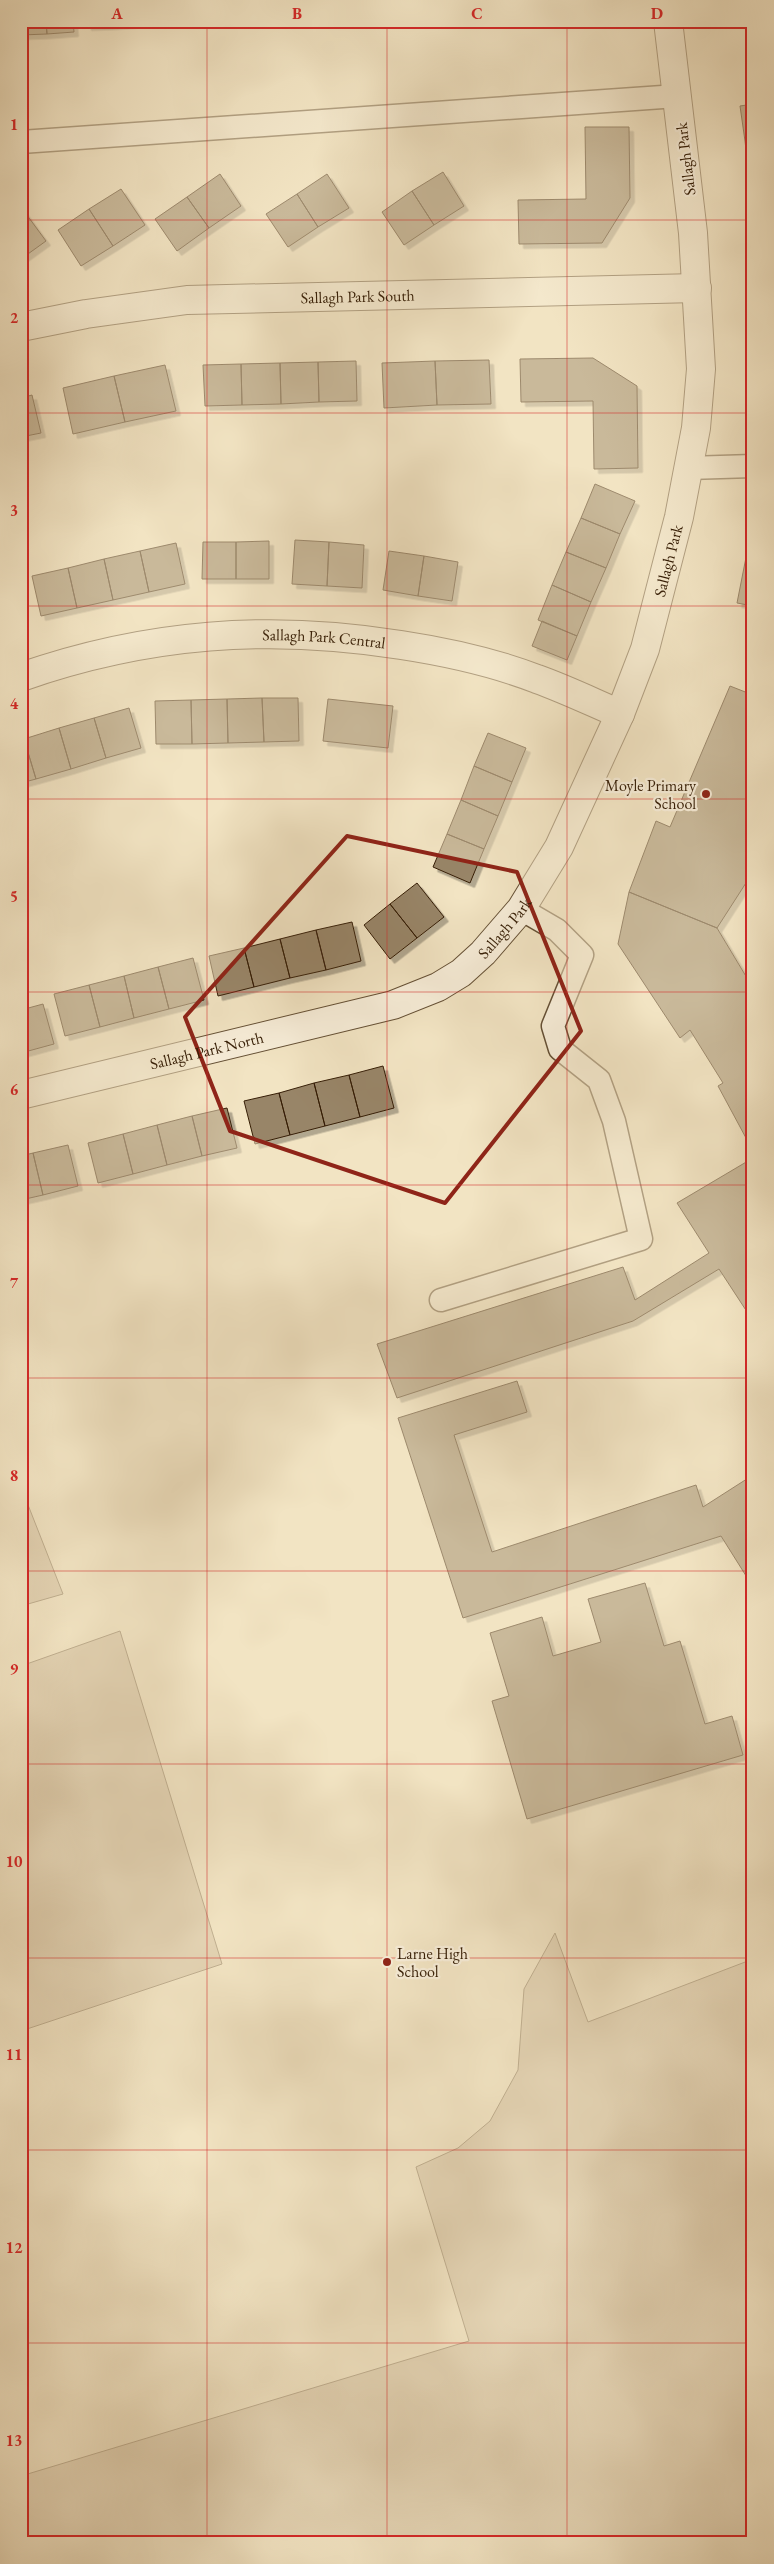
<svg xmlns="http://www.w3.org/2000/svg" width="774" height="2564" viewBox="0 0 774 2564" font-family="'EB Garamond',serif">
	<defs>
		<filter id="shadow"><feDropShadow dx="4.5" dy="4.5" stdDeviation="0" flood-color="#0004"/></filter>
	</defs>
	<rect width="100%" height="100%" fill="#f2e4c3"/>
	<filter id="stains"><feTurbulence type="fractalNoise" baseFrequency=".004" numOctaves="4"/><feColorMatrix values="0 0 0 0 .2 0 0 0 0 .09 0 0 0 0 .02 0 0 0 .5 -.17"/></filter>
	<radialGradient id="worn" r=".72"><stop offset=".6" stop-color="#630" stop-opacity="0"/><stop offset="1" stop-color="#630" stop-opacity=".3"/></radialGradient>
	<!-- green -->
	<path fill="#d2c2a3" stroke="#847054" d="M 21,1487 L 63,1594 L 21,1606 Z
		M 120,1631 L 222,1964 L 21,2031 L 21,1666 Z
		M 555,1933 L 588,2022 L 753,1959 L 753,2543 L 21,2543 L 21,2476 L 469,2341 L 416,2167 L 458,2148 L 490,2121 L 518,2070 L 524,1989 Z"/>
	<!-- building -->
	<path fill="#988568" stroke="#361e06" filter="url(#shadow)" d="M 21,21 L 46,21 L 47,34 L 21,35 Z
		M 46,21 L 73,21 L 74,32 L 47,34 Z
		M 86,21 L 113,21 L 113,25 L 87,26 Z
		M 113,21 L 140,21 L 140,23 L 113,25 Z
		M 753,104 L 753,140 L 745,141 L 740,106 Z
		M 585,127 L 629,127 L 630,198 L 602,243 L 519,244 L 518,200 L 586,199 Z
		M 753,140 L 753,176 L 749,176 L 745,141 Z
		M 443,172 L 464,206 L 434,225 L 412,191 Z
		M 220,174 L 241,206 L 209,228 L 187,197 Z
		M 327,174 L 349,208 L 318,227 L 297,194 Z
		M 753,188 L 753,225 L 752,225 L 749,189 Z
		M 121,189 L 145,225 L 113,246 L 89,209 Z
		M 412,191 L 434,225 L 404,245 L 382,212 Z
		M 297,194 L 318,227 L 288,247 L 266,214 Z
		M 187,197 L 209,228 L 177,251 L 155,219 Z
		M 21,207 L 46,241 L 21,259 Z
		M 89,209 L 113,246 L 81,266 L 58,230 Z
		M 593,358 L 637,386 L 638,468 L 594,469 L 593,401 L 521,402 L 520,359 Z
		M 489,360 L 491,404 L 437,405 L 435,361 Z
		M 356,361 L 357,401 L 319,402 L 318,362 Z
		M 435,361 L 437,405 L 384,408 L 382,363 Z
		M 318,362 L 319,402 L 281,404 L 280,363 Z
		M 280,363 L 281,404 L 242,405 L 241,364 Z
		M 241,364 L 242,405 L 205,406 L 203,365 Z
		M 165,365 L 176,411 L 125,422 L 114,376 Z
		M 114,376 L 125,422 L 73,434 L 63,388 Z
		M 32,395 L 41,433 L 21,437 L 21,398 Z
		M 595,484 L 635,501 L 620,534 L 581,518 Z
		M 581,518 L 620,534 L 606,568 L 566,552 Z
		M 752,527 L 753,527 L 753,606 L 737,603 Z
		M 295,540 L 329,542 L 327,586 L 292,584 Z
		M 269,541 L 269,579 L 236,579 L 236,542 Z
		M 203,542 L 236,542 L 236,579 L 202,579 Z
		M 329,542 L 364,545 L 362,588 L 327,586 Z
		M 176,543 L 185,584 L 149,592 L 140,551 Z
		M 140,551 L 149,592 L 113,600 L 104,559 Z
		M 389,551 L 424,556 L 418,596 L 383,590 Z
		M 566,552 L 606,568 L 591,602 L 552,585 Z
		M 424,556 L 458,562 L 452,601 L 418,596 Z
		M 104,559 L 113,600 L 77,608 L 68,568 Z
		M 68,568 L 77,608 L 41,616 L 32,576 Z
		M 552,585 L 591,602 L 577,636 L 538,620 Z
		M 542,621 L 577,636 L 567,660 L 532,646 Z
		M 730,686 L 753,695 L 753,872 L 717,928 L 629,892 L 656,821 L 670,827 Z
		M 262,698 L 264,742 L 228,743 L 227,699 Z
		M 262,698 L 298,698 L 299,741 L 264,742 Z
		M 227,699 L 228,743 L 192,744 L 191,700 Z
		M 328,699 L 393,706 L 388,748 L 323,741 Z
		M 191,700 L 192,744 L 156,744 L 155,701 Z
		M 129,708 L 141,748 L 106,758 L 94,718 Z
		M 94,718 L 106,758 L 71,769 L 59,728 Z
		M 59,728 L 71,769 L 36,779 L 24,739 Z
		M 488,733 L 526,748 L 512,782 L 474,766 Z
		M 21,739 L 24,739 L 36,779 L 21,783 Z
		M 474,766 L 512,782 L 498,816 L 461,800 Z
		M 461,800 L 498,816 L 484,849 L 447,834 Z
		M 447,834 L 484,849 L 470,883 L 433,867 Z
		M 417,883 L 444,917 L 417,938 L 390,904 Z
		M 629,892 L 717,928 L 753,988 L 753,1151 L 718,1086 L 723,1083 L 690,1030 L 680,1038 L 618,944 Z
		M 390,904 L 417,938 L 390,959 L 364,925 Z
		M 352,922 L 361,961 L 326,970 L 316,930 Z
		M 316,930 L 326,970 L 290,978 L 280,939 Z
		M 280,939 L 290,978 L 254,987 L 244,948 Z
		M 244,948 L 254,987 L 218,996 L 209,956 Z
		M 193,958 L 204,1000 L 169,1009 L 158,967 Z
		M 158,967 L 169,1009 L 134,1018 L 124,976 Z
		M 124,976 L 134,1018 L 100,1027 L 89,985 Z
		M 89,985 L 100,1027 L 65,1036 L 54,994 Z
		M 43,1004 L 54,1044 L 21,1053 L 21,1010 Z
		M 383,1066 L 394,1108 L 360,1117 L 349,1075 Z
		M 349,1075 L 360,1117 L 325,1126 L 314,1083 Z
		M 314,1083 L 325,1126 L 290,1135 L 279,1093 Z
		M 279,1093 L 290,1135 L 255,1144 L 244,1101 Z
		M 227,1108 L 237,1148 L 202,1156 L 192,1116 Z
		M 192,1116 L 202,1156 L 167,1165 L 157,1125 Z
		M 157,1125 L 167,1165 L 133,1174 L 123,1134 Z
		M 123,1134 L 133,1174 L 98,1183 L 88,1143 Z
		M 68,1145 L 78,1186 L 43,1195 L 33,1153 Z
		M 33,1153 L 43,1195 L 21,1200 L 21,1156 Z
		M 753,1158 L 753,1321 L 719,1269 L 633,1321 L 397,1398 L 377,1344 L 623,1267 L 635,1300 L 709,1253 L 677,1203 Z
		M 517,1381 L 527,1412 L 454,1435 L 492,1552 L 696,1485 L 703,1507 L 753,1475 L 753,1575 L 748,1579 L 721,1536 L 463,1618 L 398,1418 Z
		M 645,1583 L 664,1646 L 680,1641 L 705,1724 L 732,1716 L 743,1755 L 527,1819 L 492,1701 L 509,1696 L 490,1633 L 542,1617 L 553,1656 L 601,1642 L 588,1599 Z"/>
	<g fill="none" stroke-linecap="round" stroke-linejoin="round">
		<defs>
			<path id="service" d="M 21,142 L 677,96
				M 688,468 L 753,466
				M 441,1300 L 641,1239 L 614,1121 L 599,1080 L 560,1049 L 553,1026 L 582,955 L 557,930 L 521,909"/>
			<g id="minor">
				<path id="s1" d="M 21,327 L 86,314 L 187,300 L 697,288"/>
				<path id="s2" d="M 21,677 C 147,633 270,624 401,645 C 447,652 493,662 537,679 C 565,689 592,702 620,714"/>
				<path id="s3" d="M 21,1095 L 393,1005 L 438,987 L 461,973 L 483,953 L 521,909 L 559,847 L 620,714 L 645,649 L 679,517 L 696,428 L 701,369 L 693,233 L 668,21"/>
			</g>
		</defs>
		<!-- service casing -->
		<use href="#service" stroke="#655035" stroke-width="25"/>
		<!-- minor casing -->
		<use href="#minor" stroke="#655035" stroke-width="30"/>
		<!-- service -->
		<use href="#service" stroke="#f7edd8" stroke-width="22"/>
		<!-- minor -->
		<use href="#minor" stroke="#f7edd8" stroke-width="28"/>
	</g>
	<!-- marked area -->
	<path d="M0 0H774V2564H0ZM 347,836 L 517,872 L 581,1031 L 445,1203 L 230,1131 L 185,1017 Z" fill="#f2e4c3" fill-opacity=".55" fill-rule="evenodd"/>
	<path fill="none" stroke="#8f2418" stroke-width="4" stroke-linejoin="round" d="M 347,836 L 517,872 L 581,1031 L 445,1203 L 230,1131 L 185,1017 Z"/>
	<!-- grid -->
	<path fill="none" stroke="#d62828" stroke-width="1" stroke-opacity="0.55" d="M 207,21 L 207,2543M 387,21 L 387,2543M 567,21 L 567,2543M 21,220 L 753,220M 21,413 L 753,413M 21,606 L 753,606M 21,799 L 753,799M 21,992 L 753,992M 21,1185 L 753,1185M 21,1378 L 753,1378M 21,1571 L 753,1571M 21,1764 L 753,1764M 21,1958 L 753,1958M 21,2150 L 753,2150M 21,2343 L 753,2343"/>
	<!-- markers -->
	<g fill="#8f2418" stroke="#f7edd8" stroke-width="2">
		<circle cx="706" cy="794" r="5"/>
		<circle cx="387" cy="1962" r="5"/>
	</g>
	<g text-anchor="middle" stroke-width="4.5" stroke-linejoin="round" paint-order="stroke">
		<!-- street labels -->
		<g font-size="16" fill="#361e06" stroke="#f7edd8">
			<text transform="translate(685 159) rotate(-97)" y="6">Sallagh Park</text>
			<text dy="6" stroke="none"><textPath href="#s1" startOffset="339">Sallagh Park South</textPath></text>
			<text dy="6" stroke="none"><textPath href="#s3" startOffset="926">Sallagh Park</textPath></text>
			<text dy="6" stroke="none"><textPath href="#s2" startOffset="308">Sallagh Park Central</textPath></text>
			<text dy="6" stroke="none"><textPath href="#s3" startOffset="521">Sallagh Park</textPath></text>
			<text dy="6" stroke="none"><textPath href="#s3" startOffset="191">Sallagh Park North</textPath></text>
		</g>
		<!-- poi labels -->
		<g font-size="16" fill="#361e06" stroke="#f7edd8" text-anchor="end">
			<text x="696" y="791">Moyle Primary<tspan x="696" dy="18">School</tspan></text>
			<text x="397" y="1959" text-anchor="start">Larne High<tspan x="397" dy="18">School</tspan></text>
		</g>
	</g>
	<!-- margin -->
	<rect width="774" height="2564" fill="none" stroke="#f2e4c3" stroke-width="55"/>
	<rect x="28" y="28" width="718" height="2508" fill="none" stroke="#d62828" stroke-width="2"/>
	<g font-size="16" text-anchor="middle" font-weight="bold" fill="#d62828">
		<text x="117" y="19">A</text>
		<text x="297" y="19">B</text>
		<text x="477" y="19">C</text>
		<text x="657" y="19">D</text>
		<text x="14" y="130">1</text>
		<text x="14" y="323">2</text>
		<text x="14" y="516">3</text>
		<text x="14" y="709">4</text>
		<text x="14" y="902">5</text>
		<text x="14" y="1095">6</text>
		<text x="14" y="1288">7</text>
		<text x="14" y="1481">8</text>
		<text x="14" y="1674">9</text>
		<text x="14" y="1867">10</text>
		<text x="14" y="2060">11</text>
		<text x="14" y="2253">12</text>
		<text x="14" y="2446">13</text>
	</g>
	<rect width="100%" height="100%" filter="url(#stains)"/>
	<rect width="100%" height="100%" fill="url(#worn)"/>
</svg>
